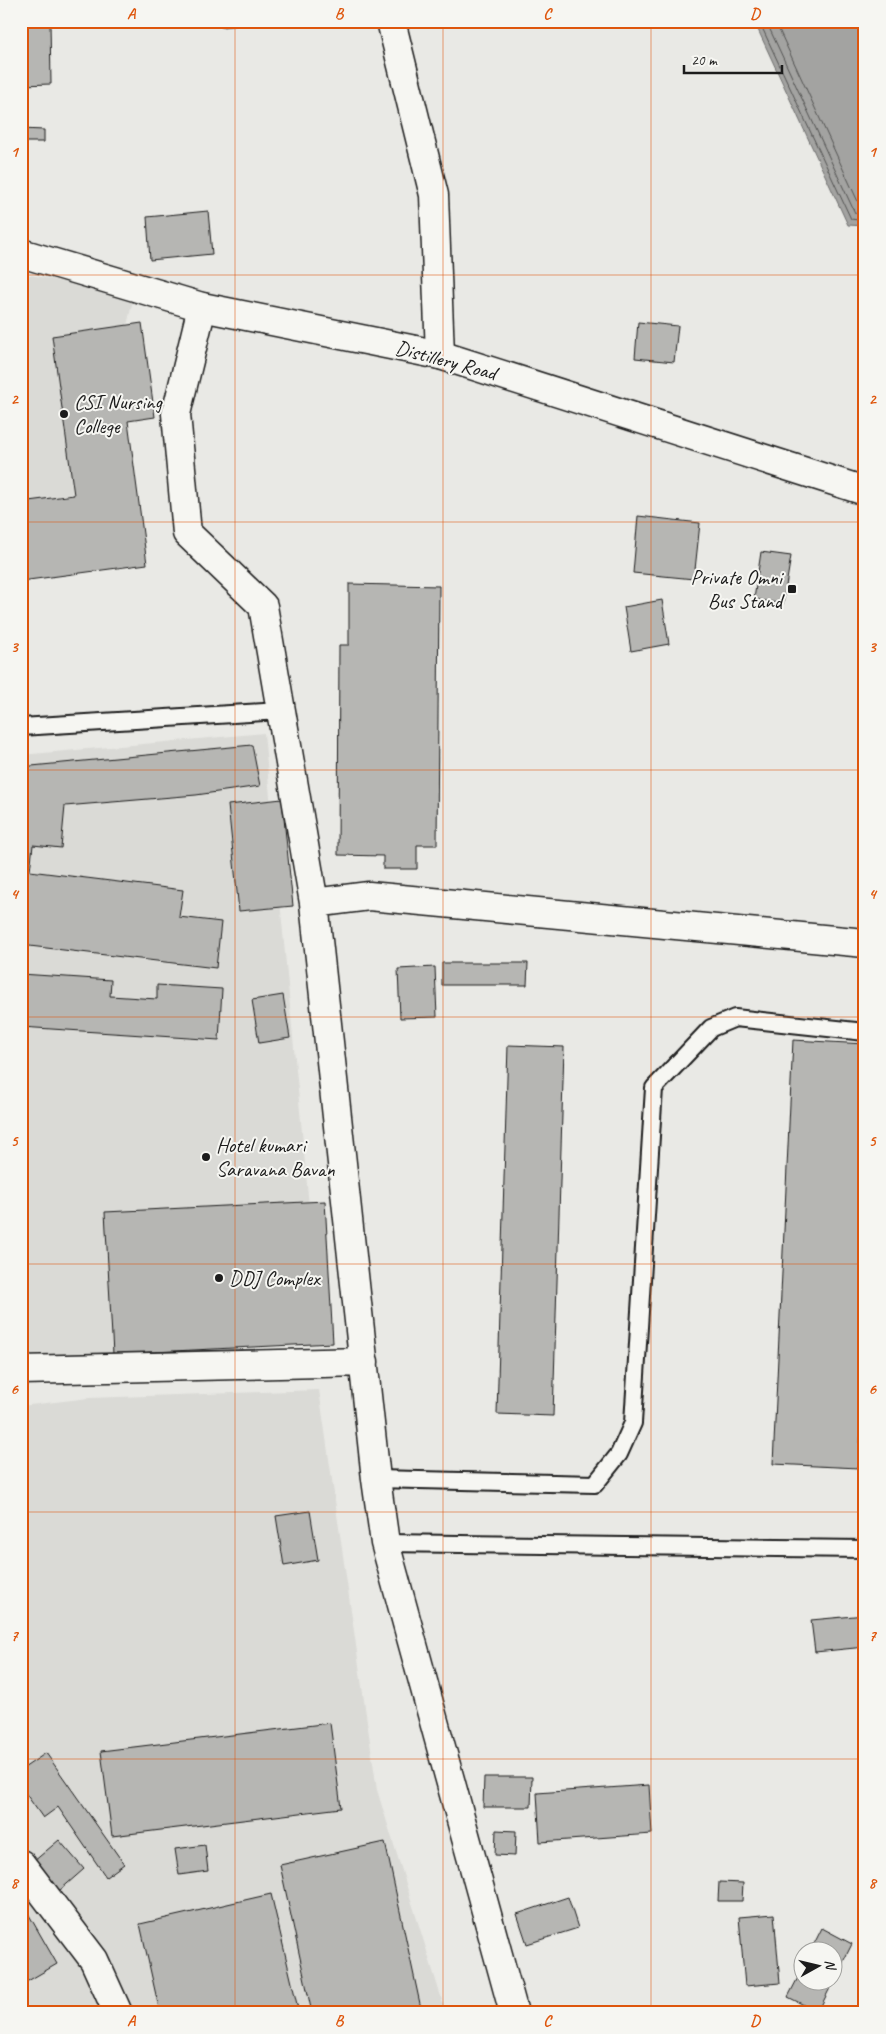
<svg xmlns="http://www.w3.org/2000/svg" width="886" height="2034" viewBox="0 0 886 2034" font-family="Caveat,sans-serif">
	<rect width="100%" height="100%" fill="#e9e9e5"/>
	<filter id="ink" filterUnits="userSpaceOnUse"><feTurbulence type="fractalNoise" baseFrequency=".02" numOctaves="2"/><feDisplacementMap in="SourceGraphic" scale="10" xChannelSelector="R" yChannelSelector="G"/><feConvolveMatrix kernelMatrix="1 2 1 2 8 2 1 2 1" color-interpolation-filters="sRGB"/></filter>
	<g filter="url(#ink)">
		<!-- built -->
		<path fill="#dadad6" d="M 21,273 L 134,296 L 78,531 L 21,545 Z
			M 264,733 L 322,1342 L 21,1357 L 21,755 Z
			M 319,1390 L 377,1790 L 446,2013 L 21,2013 L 21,1406 L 89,1398 Z"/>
		<!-- water -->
		<path fill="#a3a3a1" stroke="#6d6d6c" d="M 754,21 L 865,21 L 865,226 L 848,225 Z"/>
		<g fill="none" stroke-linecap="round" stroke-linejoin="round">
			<!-- shore -->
			<path stroke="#525251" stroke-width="1" d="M 759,21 L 851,219 L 865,221
				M 766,21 L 855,213 L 865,215
				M 775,21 L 860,206 L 865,208"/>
		</g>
		<!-- building -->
		<path fill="#b6b6b3" stroke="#1c1c1c" d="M 21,21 L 50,21 L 51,84 L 21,85 Z
			M 220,21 L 282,21 L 221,27 Z
			M 21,129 L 44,130 L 44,142 L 21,142 Z
			M 208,211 L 212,254 L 150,260 L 147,217 Z
			M 638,322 L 678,326 L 674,362 L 635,358 Z
			M 142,323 L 155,417 L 128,421 L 147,564 L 21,581 L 21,502 L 74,495 L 52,336 Z
			M 638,516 L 700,523 L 694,579 L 633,573 Z
			M 761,552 L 791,556 L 783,604 L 754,599 Z
			M 349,584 L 439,586 L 437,845 L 417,845 L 417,869 L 383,869 L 383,856 L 338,855 L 339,645 L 349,645 Z
			M 662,600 L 669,644 L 631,651 L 624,607 Z
			M 252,745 L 260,786 L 196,795 L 65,806 L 61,848 L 33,845 L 30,871 L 183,890 L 179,917 L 221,922 L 216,968 L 21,945 L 21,767 Z
			M 282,799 L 293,906 L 239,911 L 228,805 Z
			M 442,963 L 528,963 L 527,985 L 442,985 Z
			M 435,967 L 437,1017 L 400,1018 L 398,969 Z
			M 21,974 L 111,980 L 110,996 L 157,999 L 157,985 L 222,989 L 219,1040 L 21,1027 Z
			M 283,995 L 290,1038 L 259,1043 L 252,1000 Z
			M 793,1040 L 865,1044 L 865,1339 L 859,1468 L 773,1464 Z
			M 508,1045 L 564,1047 L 553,1416 L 497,1414 Z
			M 325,1201 L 333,1343 L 113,1354 L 105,1212 Z
			M 310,1511 L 318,1560 L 284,1566 L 276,1516 Z
			M 865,1615 L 865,1647 L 815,1652 L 811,1620 Z
			M 330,1723 L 341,1808 L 112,1836 L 101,1751 Z
			M 46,1753 L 124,1864 L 106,1877 L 58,1807 L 43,1818 L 21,1787 L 21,1770 Z
			M 484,1777 L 532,1777 L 531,1807 L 483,1807 Z
			M 649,1785 L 652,1834 L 540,1842 L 537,1793 Z
			M 496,1830 L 516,1831 L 515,1856 L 495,1855 Z
			M 59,1840 L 84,1869 L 59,1891 L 33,1862 Z
			M 385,1842 L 422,2013 L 312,2013 L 280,1865 Z
			M 205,1845 L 208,1871 L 179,1875 L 175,1849 Z
			M 719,1882 L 743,1883 L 742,1901 L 718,1901 Z
			M 271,1894 L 299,2013 L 160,2013 L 140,1924 Z
			M 568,1897 L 578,1928 L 527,1944 L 517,1914 Z
			M 21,1901 L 57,1964 L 21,1985 Z
			M 774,1914 L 780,1983 L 745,1986 L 739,1917 Z
			M 822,1928 L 852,1944 L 834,1980 L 834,1952 L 810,1952 Z
			M 804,1966 L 804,1982 L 833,1982 L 818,2012 L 788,1997 Z"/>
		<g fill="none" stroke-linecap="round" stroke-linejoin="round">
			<defs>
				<path id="lane" d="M 21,727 L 280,711
					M 376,1479 L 595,1484 L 619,1454 L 633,1423 L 654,1088 L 711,1028 L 735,1018 L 865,1032
					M 385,1543 L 865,1549"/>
				<path id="street" d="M 391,21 L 434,195 L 440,355
					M 202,307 L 176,414 L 187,533 L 263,606 L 314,903 L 376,1479 L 385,1543 L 514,2013
					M 314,903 L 369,896 L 865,943
					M 21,1370 L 364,1362
					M 21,1864 L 94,1960 L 118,2013"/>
				<path id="secondary" d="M 21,253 L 202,307 L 440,355 L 865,491"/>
			</defs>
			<!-- lane casing -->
			<use href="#lane" stroke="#1c1c1c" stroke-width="20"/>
			<!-- street casing -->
			<use href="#street" stroke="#1c1c1c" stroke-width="31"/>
			<!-- secondary casing -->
			<use href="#secondary" stroke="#1c1c1c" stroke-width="31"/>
			<!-- lane -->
			<use href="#lane" stroke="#f6f6f2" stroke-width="16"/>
			<!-- street -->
			<use href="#street" stroke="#f6f6f2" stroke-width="28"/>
			<!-- secondary -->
			<use href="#secondary" stroke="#f6f6f2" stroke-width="28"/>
		</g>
	</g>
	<!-- grid -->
	<path fill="none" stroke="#de560d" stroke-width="1" stroke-opacity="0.55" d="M 235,21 L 235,2013M 443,21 L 443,2013M 651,21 L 651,2013M 21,275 L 865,275M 21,522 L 865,522M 21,770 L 865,770M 21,1017 L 865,1017M 21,1264 L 865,1264M 21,1512 L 865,1512M 21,1759 L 865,1759"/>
	<!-- markers -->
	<g fill="#1c1c1c" stroke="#f6f6f2" stroke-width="2">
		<circle cx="64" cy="414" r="5"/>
		<rect x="787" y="584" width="10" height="10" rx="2.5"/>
		<circle cx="206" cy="1157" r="5"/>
		<circle cx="219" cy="1278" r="5"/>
	</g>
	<g text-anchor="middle" stroke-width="4" stroke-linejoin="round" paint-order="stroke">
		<!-- street labels -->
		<g font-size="21" fill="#1c1c1c" stroke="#f6f6f2">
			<text transform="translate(446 360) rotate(15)" y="7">Distillery Road</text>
		</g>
		<!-- poi labels -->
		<g font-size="21" fill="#1c1c1c" stroke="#f6f6f2" text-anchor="start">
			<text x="74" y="409">CSI Nursing<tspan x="74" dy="24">College</tspan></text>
			<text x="782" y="584" text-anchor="end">Private Omni<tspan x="782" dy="24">Bus Stand</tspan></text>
			<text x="216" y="1152">Hotel kumari<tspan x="216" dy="24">Saravana Bavan</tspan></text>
			<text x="229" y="1285">DDJ Complex</text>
		</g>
	</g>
	<!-- margin -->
	<rect width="886" height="2034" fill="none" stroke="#f6f6f2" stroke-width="55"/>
	<!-- north arrow -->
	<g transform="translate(818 1966) rotate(82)"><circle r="24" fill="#f6f6f2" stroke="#9f9f9c"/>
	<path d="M0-4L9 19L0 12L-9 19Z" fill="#1c1c1c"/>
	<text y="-8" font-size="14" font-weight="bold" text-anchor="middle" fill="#1c1c1c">N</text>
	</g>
	<!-- scale -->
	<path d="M684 65v8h98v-8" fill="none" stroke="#1c1c1c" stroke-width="2.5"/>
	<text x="691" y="65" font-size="15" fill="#1c1c1c" stroke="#f6f6f2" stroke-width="4" paint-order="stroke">20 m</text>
	<rect x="28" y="28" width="830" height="1978" fill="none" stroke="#de560d" stroke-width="2"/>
	<g font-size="16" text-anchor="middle" font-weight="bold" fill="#de560d">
		<text x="131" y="19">A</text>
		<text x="339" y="19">B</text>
		<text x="547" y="19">C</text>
		<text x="755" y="19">D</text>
		<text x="14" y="157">1</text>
		<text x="872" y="157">1</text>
		<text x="14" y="404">2</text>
		<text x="872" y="404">2</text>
		<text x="14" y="652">3</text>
		<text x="872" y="652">3</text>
		<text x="14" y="899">4</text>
		<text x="872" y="899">4</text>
		<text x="14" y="1146">5</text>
		<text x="872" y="1146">5</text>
		<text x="14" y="1394">6</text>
		<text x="872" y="1394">6</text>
		<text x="14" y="1641">7</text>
		<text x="872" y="1641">7</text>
		<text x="14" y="1888">8</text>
		<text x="872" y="1888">8</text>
		<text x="131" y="2026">A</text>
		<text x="339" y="2026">B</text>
		<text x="547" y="2026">C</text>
		<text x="755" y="2026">D</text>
	</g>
</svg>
